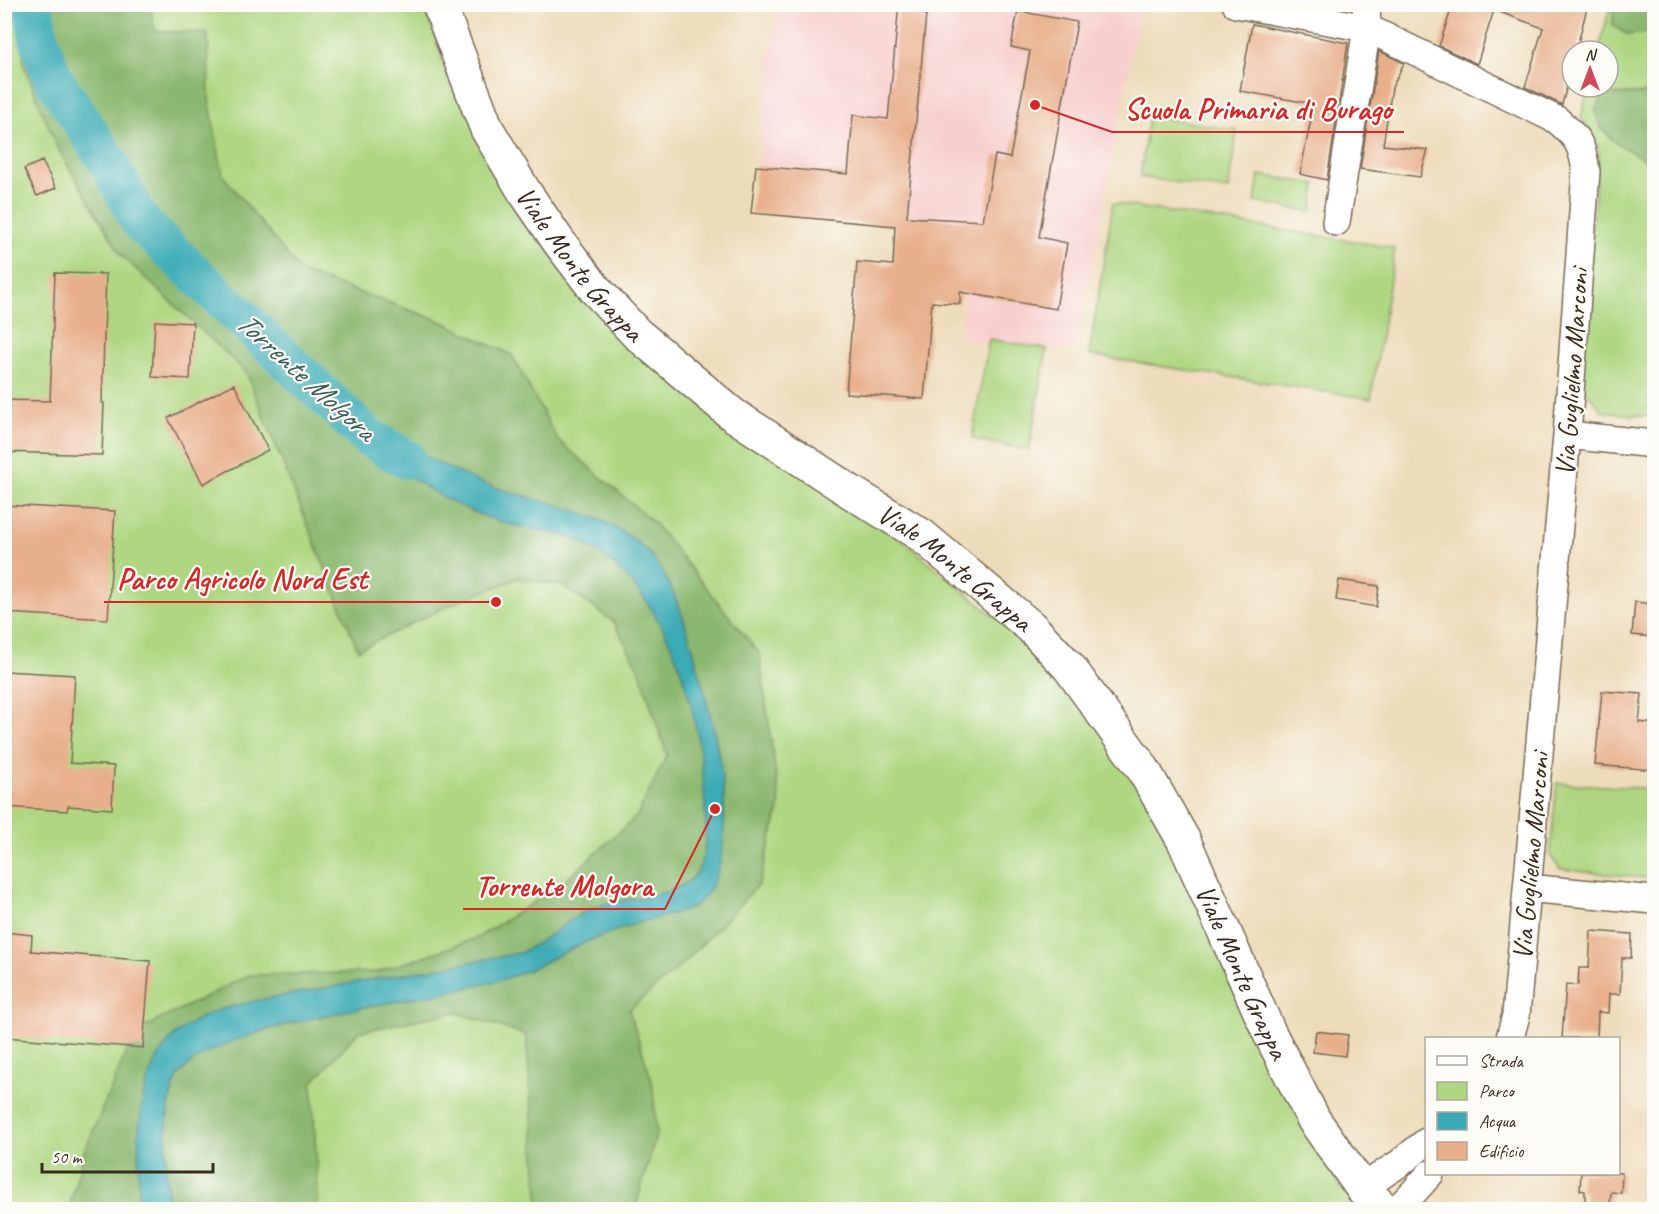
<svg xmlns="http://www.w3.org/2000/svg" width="1659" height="1214" viewBox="0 0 1659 1214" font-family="Caveat,sans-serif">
	<rect width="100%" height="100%" fill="#fdfcf7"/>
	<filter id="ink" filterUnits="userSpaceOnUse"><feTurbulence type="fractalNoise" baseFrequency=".0167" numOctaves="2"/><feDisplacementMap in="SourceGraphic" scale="12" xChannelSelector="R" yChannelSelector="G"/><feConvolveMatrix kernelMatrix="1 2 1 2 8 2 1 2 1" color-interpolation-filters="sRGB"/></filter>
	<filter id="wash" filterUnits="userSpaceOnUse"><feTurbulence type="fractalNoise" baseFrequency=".008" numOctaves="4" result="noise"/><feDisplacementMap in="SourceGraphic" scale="24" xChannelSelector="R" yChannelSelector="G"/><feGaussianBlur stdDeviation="1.35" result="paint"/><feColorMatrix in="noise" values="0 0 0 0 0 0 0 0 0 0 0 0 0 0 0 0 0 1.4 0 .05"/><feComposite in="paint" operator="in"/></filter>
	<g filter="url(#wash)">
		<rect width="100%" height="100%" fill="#eddcba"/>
		<!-- built -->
		<path fill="#f7d0ce" d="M 776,5 L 1141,5 L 1076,352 L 960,339 L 964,293 L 895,226 L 751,213 Z"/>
		<!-- green -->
		<path fill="#afd782" stroke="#758050" stroke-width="1.5" d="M 5,4 L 425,5 L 448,77 L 496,167 L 578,284 L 867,511 L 1058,669 L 1146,792 L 1262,1051 L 1341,1188 L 1361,1209 L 5,1210 Z
			M 1611,5 L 1654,5 L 1654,417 L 1603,412 L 1578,381 L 1599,152 L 1594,136 L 1581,118 L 1589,87 L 1608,87 L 1608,51 L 1598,51 Z
			M 1149,116 L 1237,130 L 1228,190 L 1140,177 Z
			M 1259,175 L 1316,184 L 1312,212 L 1255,202 Z
			M 1113,203 L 1395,248 L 1371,399 L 1089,355 Z
			M 989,339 L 1047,349 L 1029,450 L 972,439 Z
			M 1557,783 L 1654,789 L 1654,879 L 1560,869 L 1550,855 Z"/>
		<!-- forest -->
		<path fill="#8bb870" stroke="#637147" stroke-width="1.5" d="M 1615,4 L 1654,5 L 1654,32 L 1628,35 L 1612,25 Z
			M 18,5 L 150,5 L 155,31 L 208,33 L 209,99 L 223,176 L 301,272 L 441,321 L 512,355 L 558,440 L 654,523 L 759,653 L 780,805 L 759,884 L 686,961 L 629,1010 L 652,1081 L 657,1132 L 635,1209 L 539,1209 L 526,1035 L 455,1012 L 358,1032 L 312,1083 L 319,1209 L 69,1209 L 84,1152 L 135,1032 L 249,975 L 378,972 L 477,938 L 558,887 L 637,816 L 667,755 L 640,672 L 614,622 L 563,586 L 518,578 L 452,604 L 358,650 L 246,372 L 121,255 L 57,147 L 24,66 Z
			M 1650,93 L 1654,95 L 1654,166 L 1614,141 L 1602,129 L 1595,111 L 1603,95 Z"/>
		<!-- water -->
		<path fill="#3aabb6" stroke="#3a6a6a" stroke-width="1.5" d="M 371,419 C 409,448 451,473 497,488 C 546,504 603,511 643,547 C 682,582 701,680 714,731 C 724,773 737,871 698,903 C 687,913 667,914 653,919 C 633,924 614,931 594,939 C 562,951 534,971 500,980 C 431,1000 219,1021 180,1074 C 161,1101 166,1177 169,1209 L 139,1209 C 139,1140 127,1049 206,1015 C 221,1008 238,1005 254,1001 L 519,953 C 548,941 571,914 601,905 C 627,897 682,897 697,872 C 708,854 706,824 705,805 C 700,714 676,606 596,551 C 564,528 534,533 498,521 C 444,504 398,470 354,436 Z"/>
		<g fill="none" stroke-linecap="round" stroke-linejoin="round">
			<!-- river -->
			<path stroke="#3aabb6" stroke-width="40" d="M 33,4 L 39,39 L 53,78 L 107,160 L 141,223 L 369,438 L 406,459"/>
		</g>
		<g id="blocks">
			<!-- building -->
			<path fill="#e8af8b" d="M 899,4 L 927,4 L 907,217 L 983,221 L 995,155 L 1010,158 L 1030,51 L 1011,47 L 1018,11 L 1077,22 L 1039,237 L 1067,243 L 1056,309 L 960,292 L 960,304 L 932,302 L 924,399 L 846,393 L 857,262 L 893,265 L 895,226 L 751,213 L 756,166 L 848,174 L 853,115 L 888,119 Z
				M 1453,4 L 1588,4 L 1576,51 L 1572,51 L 1572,66 L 1562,105 L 1525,87 L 1543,28 L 1494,10 L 1477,64 L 1439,46 Z
				M 1252,24 L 1348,43 L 1327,180 L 1300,174 L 1314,104 L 1240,91 Z
				M 1379,51 L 1404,63 L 1392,88 L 1383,145 L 1428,150 L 1420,177 L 1360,169 Z
				M 42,161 L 56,188 L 37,196 L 24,169 Z
				M 55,273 L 106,274 L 102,403 L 104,403 L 102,455 L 4,452 L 4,400 L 50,401 Z
				M 155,321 L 193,323 L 190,379 L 152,377 Z
				M 234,384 L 268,450 L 203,484 L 168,418 Z
				M 4,505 L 115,511 L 108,619 L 4,613 Z
				M 1339,580 L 1379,586 L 1376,607 L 1336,600 Z
				M 1635,602 L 1654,604 L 1654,637 L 1632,635 Z
				M 4,671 L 75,675 L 70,763 L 114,766 L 112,809 L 68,806 L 67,811 L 4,807 Z
				M 1602,691 L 1642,694 L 1639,722 L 1654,724 L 1654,770 L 1595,765 Z
				M 1591,931 L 1632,934 L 1631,958 L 1622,958 L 1620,994 L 1609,994 L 1608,1013 L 1598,1012 L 1597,1038 L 1562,1038 L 1566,984 L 1578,985 L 1579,968 L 1589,968 Z
				M 4,932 L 32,935 L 31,951 L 150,961 L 143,1048 L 4,1037 Z
				M 1316,1031 L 1348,1035 L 1345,1056 L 1313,1052 Z
				M 1581,1173 L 1622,1173 L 1621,1193 L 1611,1192 L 1610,1204 L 1585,1203 L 1585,1191 L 1580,1190 Z"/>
		</g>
	</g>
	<g filter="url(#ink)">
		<use href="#blocks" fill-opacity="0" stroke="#796855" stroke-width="1.5"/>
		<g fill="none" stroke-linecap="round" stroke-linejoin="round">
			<defs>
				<path id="minor" d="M 1236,4 L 1367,28 L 1557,120 C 1578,138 1582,144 1586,171 L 1567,435 L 1516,1015 L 1510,1038
					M 1336,222 L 1367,28 L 1366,4
					M 1567,435 L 1654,444
					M 1527,888 L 1654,900
					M 1362,1188 L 1400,1163 L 1426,1142
					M 1396,1210 L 1410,1196 L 1430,1174"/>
				<g id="tertiary">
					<path id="s1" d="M 439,4 L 487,129 L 524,191 L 559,242 L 595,289 L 636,333 L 732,414 L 851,492 L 921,535 L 1031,627 L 1069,667 L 1143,769 L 1184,841 L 1269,1032 L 1314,1120 L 1362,1188 L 1385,1210"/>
				</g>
			</defs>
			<!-- minor casing -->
			<use href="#minor" stroke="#796855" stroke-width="30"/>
			<!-- tertiary casing -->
			<use href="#tertiary" stroke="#796855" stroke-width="36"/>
			<!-- minor -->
			<use href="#minor" stroke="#fff" stroke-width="27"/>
			<!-- tertiary -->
			<use href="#tertiary" stroke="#fff" stroke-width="33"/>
		</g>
	</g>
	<g text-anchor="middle" stroke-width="4.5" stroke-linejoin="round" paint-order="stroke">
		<!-- street labels -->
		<g font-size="28" fill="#3b2a1e" stroke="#fdfcf7">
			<text dy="10" stroke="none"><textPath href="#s1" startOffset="298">Viale Monte Grappa</textPath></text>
			<text transform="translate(1571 372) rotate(-86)" y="10">Via Guglielmo Marconi</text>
			<text dy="10" stroke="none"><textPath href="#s1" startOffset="784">Viale Monte Grappa</textPath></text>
			<text transform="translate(1530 856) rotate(-85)" y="10">Via Guglielmo Marconi</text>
			<text dy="10" stroke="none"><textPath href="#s1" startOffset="1288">Viale Monte Grappa</textPath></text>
		</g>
		<!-- water labels -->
		<g font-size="30" font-style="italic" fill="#3b5e5b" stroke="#fdfcf7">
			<text transform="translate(306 376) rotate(42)" y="10">Torrente Molgora</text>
		</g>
	</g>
	<!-- callouts -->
	<path fill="none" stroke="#d62828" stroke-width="2" d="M1035 105L1112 132H1404M496 602L379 602H104M715 809L665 909H463"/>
	<g fill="#d62828" stroke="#fdfcf7" stroke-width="2">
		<circle cx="1035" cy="105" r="6"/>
		<circle cx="496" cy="602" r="6"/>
		<circle cx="715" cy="809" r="6"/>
	</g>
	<g font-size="30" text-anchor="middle" font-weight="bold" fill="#d62828" stroke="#fdfcf7" stroke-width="4.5" stroke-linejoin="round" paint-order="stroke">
		<text x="1258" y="119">Scuola Primaria di Burago</text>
		<text x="242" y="589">Parco Agricolo Nord Est</text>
		<text x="564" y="896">Torrente Molgora</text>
	</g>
	<!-- margin -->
	<rect width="1659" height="1214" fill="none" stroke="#fdfcf7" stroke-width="24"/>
	<!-- legend -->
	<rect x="1425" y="1037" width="195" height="138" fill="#fdfcf7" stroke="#afa8a0" stroke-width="1.5"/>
	<rect x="1437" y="1056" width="30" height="9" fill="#ffffff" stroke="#afa8a0" stroke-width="1.5"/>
	<text x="1479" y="1067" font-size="18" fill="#3b2a1e">Strada</text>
	<rect x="1437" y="1082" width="30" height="18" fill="#afd782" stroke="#afa8a0" stroke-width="1.5"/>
	<text x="1479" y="1097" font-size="18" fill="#3b2a1e">Parco</text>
	<rect x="1437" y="1112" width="30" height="18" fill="#3aabb6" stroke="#afa8a0" stroke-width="1.5"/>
	<text x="1479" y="1127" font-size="18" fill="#3b2a1e">Acqua</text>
	<rect x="1437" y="1142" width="30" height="18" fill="#e8af8b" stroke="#afa8a0" stroke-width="1.5"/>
	<text x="1479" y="1157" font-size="18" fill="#3b2a1e">Edificio</text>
	<!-- north arrow -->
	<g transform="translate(1590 69)"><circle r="28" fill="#fdfcf7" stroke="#afa8a0" stroke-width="1.5"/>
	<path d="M0-4.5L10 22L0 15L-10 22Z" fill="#d1495b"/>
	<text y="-9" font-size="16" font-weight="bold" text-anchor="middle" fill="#3b2a1e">N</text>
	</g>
	<!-- scale -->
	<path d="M42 1163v9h171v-9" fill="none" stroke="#3b2a1e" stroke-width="3"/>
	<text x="51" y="1163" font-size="18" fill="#3b2a1e" stroke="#fdfcf7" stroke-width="4.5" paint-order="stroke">50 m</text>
</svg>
